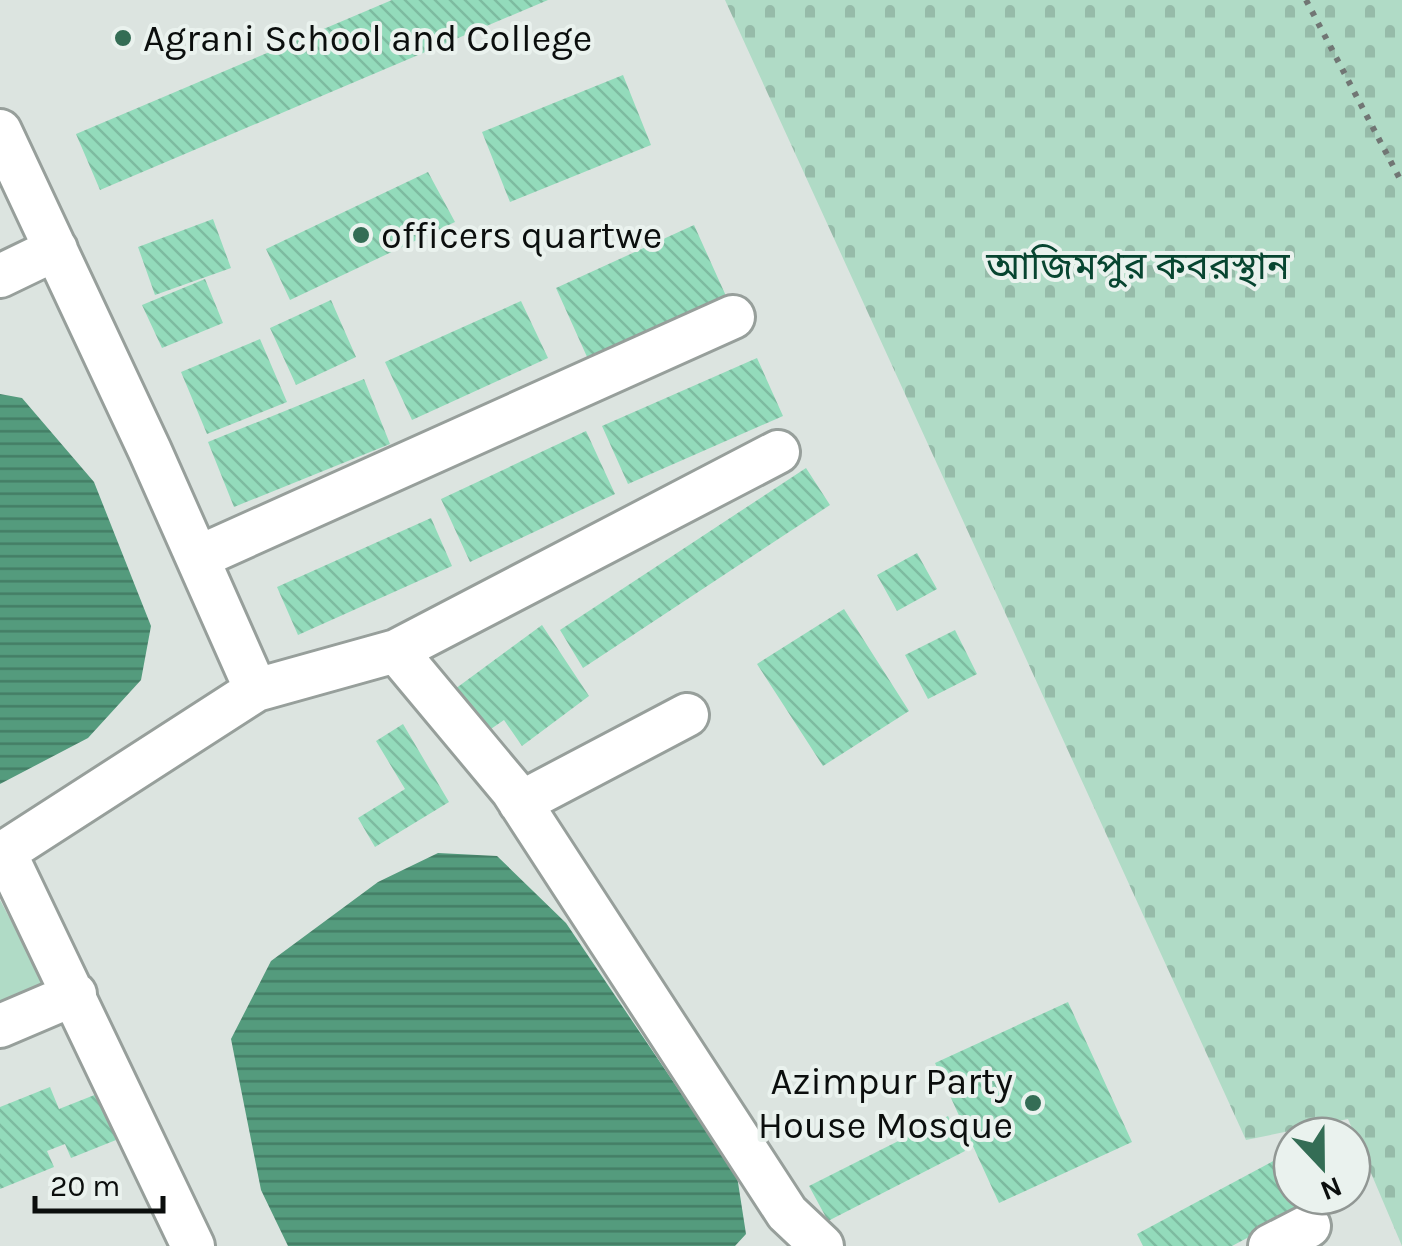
<svg xmlns="http://www.w3.org/2000/svg" width="1402" height="1246" viewBox="0 0 1402 1246" font-family="Karla,'Noto Sans Bengali',sans-serif">
	<defs>
		<pattern id="cemetery-stones" width="16" height="16" patternUnits="userSpaceOnUse" patternTransform="scale(2.5)"><rect width="16" height="16" fill="#b0dbc6"/><path d="M2 7V4a2 2 0 0 1 4 0v3zM10 15v-3a2 2 0 0 1 4 0v3z" fill="#96bba9"/></pattern>
		<pattern id="water-rules" width="6" height="5" patternUnits="userSpaceOnUse" patternTransform="scale(2.5)"><rect width="6" height="5" fill="#549b7d"/><path d="M0 2.5h6" fill="none" stroke="#447d65"/></pattern>
		<pattern id="building-back-hatch" width="6" height="6" patternUnits="userSpaceOnUse" patternTransform="scale(2.5)"><rect width="6" height="6" fill="#93dbbb"/><path d="M-1 5l2 2M0 0l6 6M5-1l2 2" fill="none" stroke="#7dbba0"/></pattern>
	</defs>
	<rect width="100%" height="100%" fill="#dce4e0"/>
	<!-- green -->
	<path fill="#b0dbc6" d="M 0,900 L 44,983 L 0,1002 Z"/>
	<!-- cemetery -->
	<path fill="url(#cemetery-stones)" d="M 725,0 L 1402,0 L 1402,1246 L 1348,1119 L 1246,1140 Z"/>
	<!-- water -->
	<path fill="url(#water-rules)" d="M 0,394 L 22,398 L 94,482 L 151,626 L 141,680 L 88,738 L 0,784 Z
		M 438,853 L 497,856 L 566,923 L 737,1176 L 746,1234 L 735,1246 L 288,1246 L 261,1190 L 231,1039 L 271,961 L 378,882 Z"/>
	<!-- building -->
	<path fill="url(#building-back-hatch)" d="M 392,0 L 548,0 L 100,190 L 76,134 Z
		M 623,75 L 651,145 L 510,202 L 482,132 Z
		M 428,172 L 455,222 L 290,300 L 266,249 Z
		M 213,219 L 231,268 L 155,295 L 138,247 Z
		M 694,225 L 726,296 L 588,359 L 556,288 Z
		M 205,279 L 223,323 L 162,348 L 142,305 Z
		M 331,300 L 356,357 L 296,385 L 270,328 Z
		M 521,301 L 548,358 L 412,420 L 385,362 Z
		M 260,339 L 287,402 L 207,434 L 181,372 Z
		M 757,358 L 783,416 L 628,484 L 602,426 Z
		M 364,379 L 390,444 L 234,507 L 208,442 Z
		M 586,431 L 615,494 L 470,562 L 441,499 Z
		M 806,468 L 830,505 L 583,668 L 560,630 Z
		M 431,518 L 452,566 L 298,635 L 277,587 Z
		M 917,553 L 937,589 L 897,611 L 877,575 Z
		M 844,609 L 909,711 L 823,766 L 757,664 Z
		M 542,625 L 589,696 L 522,746 L 504,720 L 485,733 L 455,689 Z
		M 955,630 L 977,674 L 928,699 L 905,655 Z
		M 403,724 L 449,802 L 375,847 L 358,818 L 405,789 L 376,741 Z
		M 1068,1002 L 1132,1142 L 999,1203 L 935,1063 Z
		M 50,1087 L 59,1109 L 97,1094 L 116,1140 L 71,1158 L 65,1144 L 47,1151 L 54,1167 L 0,1189 L 0,1107 Z
		M 948,1116 L 965,1151 L 828,1221 L 809,1186 Z
		M 1292,1151 L 1292,1196 L 1318,1196 L 1320,1199 L 1232,1246 L 1143,1246 L 1137,1234 Z"/>
	<g fill="none" stroke-linecap="round" stroke-linejoin="round">
		<defs>
			<path id="minor" d="M 0,131 L 150,451 L 256,690
				M 0,276 L 56,249
				M 199,557 L 733,317
				M 396,651 L 512,790 L 787,1213 L 822,1246
				M 520,803 L 687,715
				M 5,853 L 193,1246
				M 0,855 L 256,690 L 396,651 L 778,452
				M 0,1026 L 75,994
				M 1270,1246 L 1309,1226"/>
		</defs>
		<!-- minor casing -->
		<use href="#minor" stroke="#979f9b" stroke-width="48"/>
		<!-- path -->
		<path stroke="#717674" stroke-width="6" stroke-dasharray="5 8" stroke-linecap="butt" d="M 1306,0 L 1402,183"/>
		<!-- minor -->
		<use href="#minor" stroke="#fff" stroke-width="42"/>
	</g>
	<!-- markers -->
	<g fill="#346d55" stroke="#eaf2ee" stroke-width="4">
		<circle cx="123" cy="38" r="10"/>
		<circle cx="361" cy="235" r="10"/>
		<circle cx="1033" cy="1103" r="10"/>
	</g>
	<g text-anchor="middle" stroke-width="8" stroke-linejoin="round" paint-order="stroke">
		<!-- poi labels -->
		<g font-size="38" fill="#0b0e0d" stroke="#eaf2ee" text-anchor="start">
			<text x="143" y="51">Agrani School and College</text>
			<text x="381" y="248">officers quartwe</text>
			<text x="1013" y="1094" text-anchor="end">Azimpur Party<tspan x="1013" dy="44">House Mosque</tspan></text>
		</g>
		<!-- park labels -->
		<g font-size="38" fill="#074530" stroke="#eaf2ee">
			<text x="1138" y="279">আজিমপুর কবরস্থান</text>
		</g>
	</g>
	<!-- north arrow -->
	<g transform="translate(1322 1166) rotate(158)"><circle r="48" fill="#eaf2ee" stroke="#919794" stroke-width="2.5"/>
	<path d="M0-8L18 38L0 25L-18 38Z" fill="#346d55"/>
	<text y="-15" font-size="28" font-weight="bold" text-anchor="middle" fill="#0b0e0d">N</text>
	</g>
	<!-- scale -->
	<path d="M35 1196v15h128v-15" fill="none" stroke="#0b0e0d" stroke-width="5"/>
	<text x="50" y="1196" font-size="30" fill="#0b0e0d" stroke="#eaf2ee" stroke-width="8" paint-order="stroke">20 m</text>
</svg>
